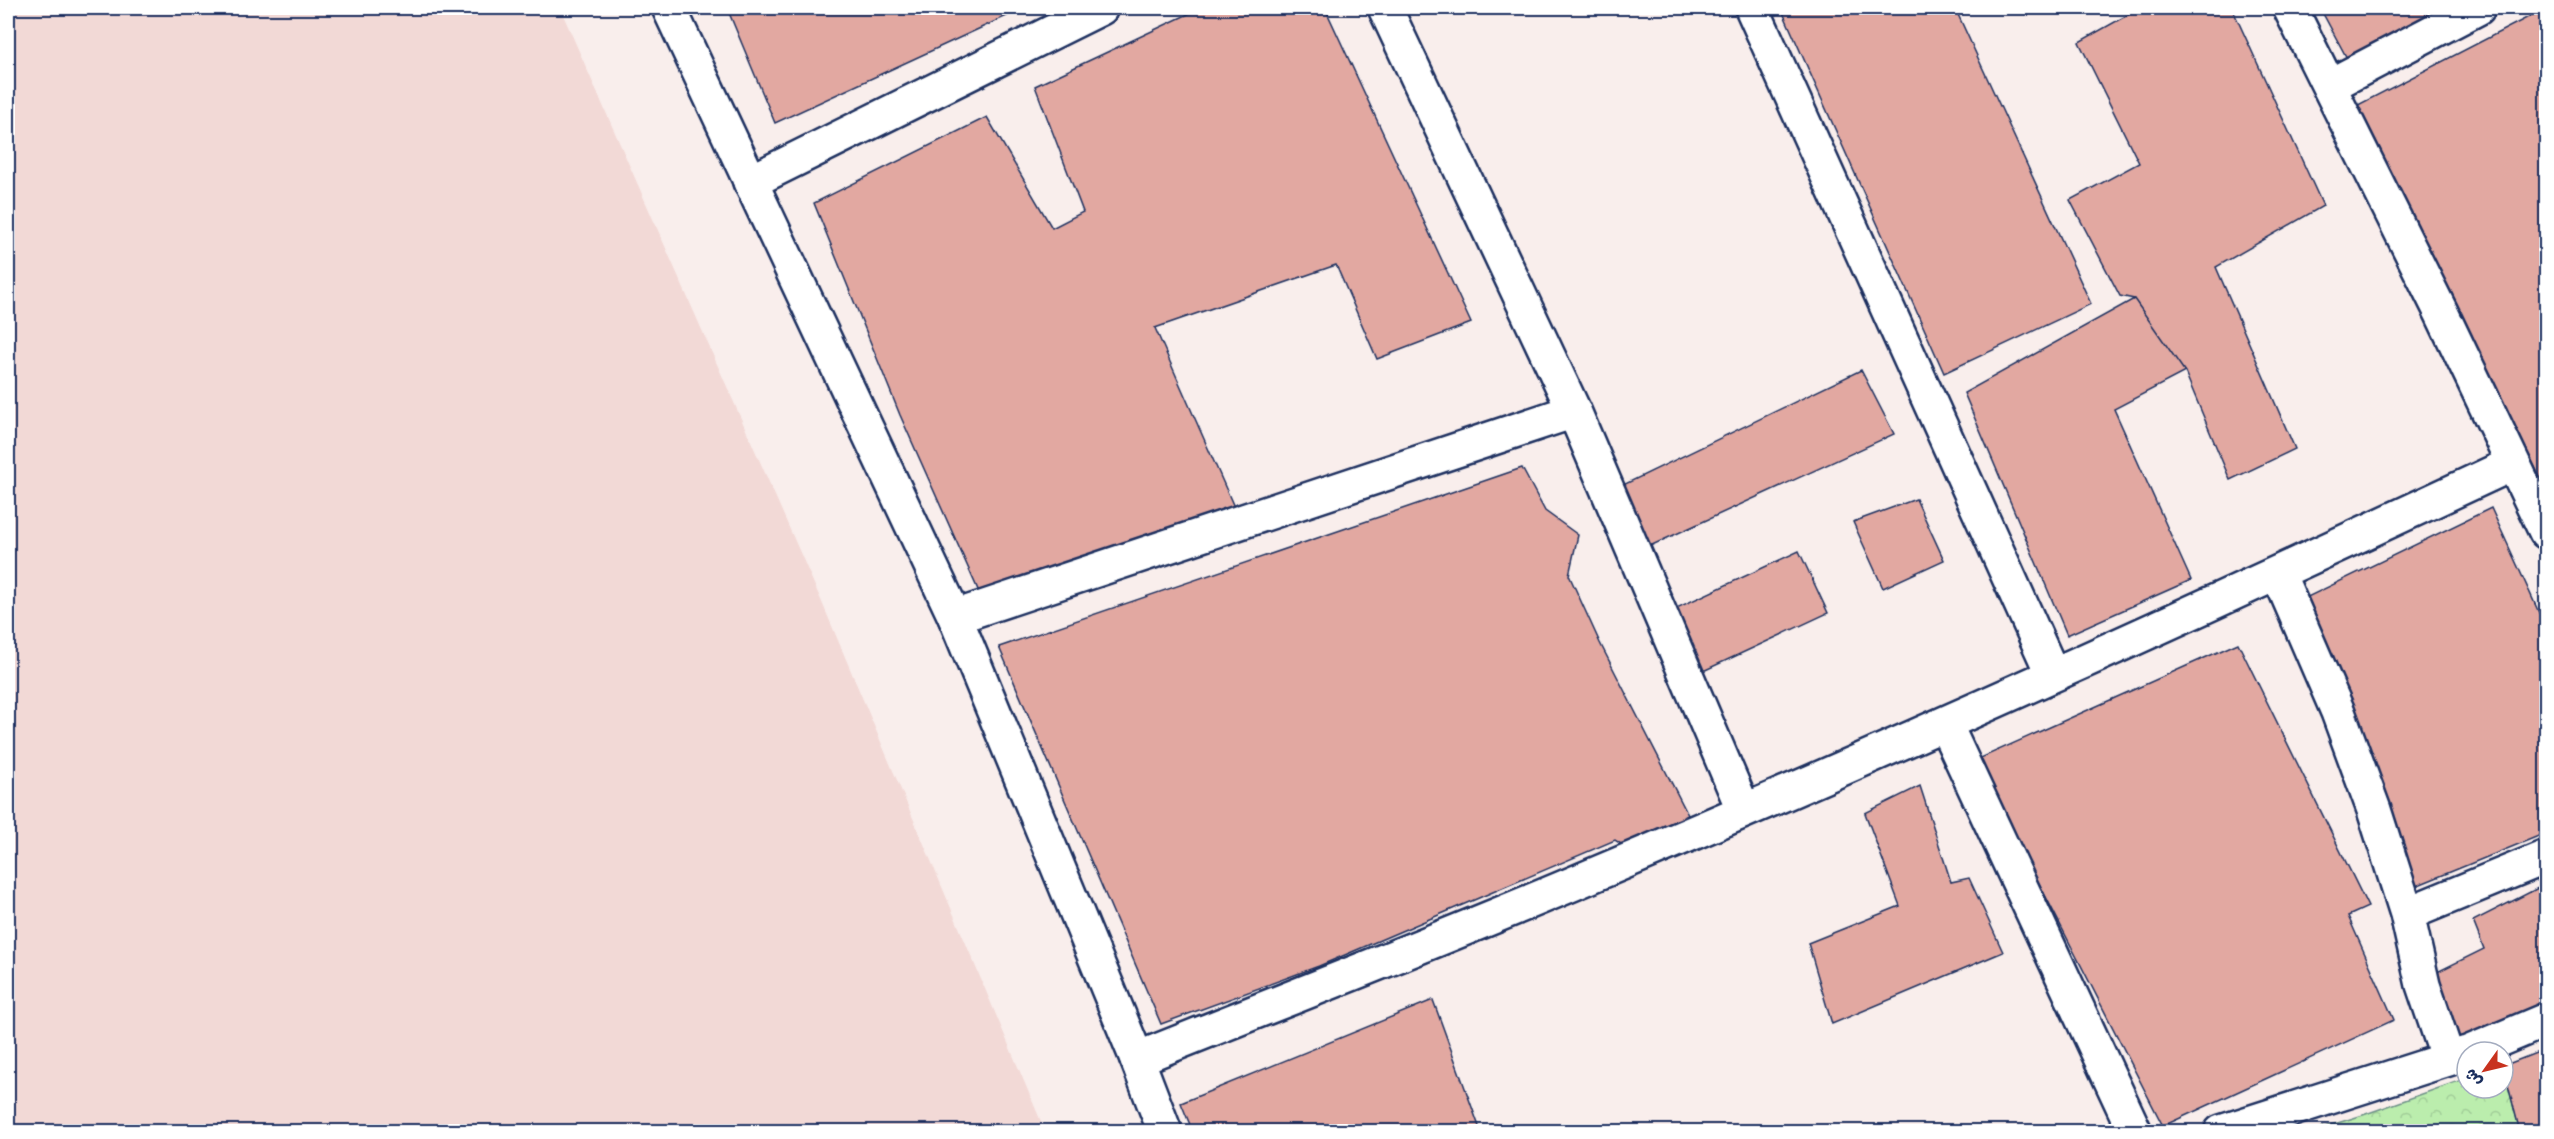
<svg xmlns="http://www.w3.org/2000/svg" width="2554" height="1139" viewBox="0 0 2554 1139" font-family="'Patrick Hand','Playpen Sans Arabic',sans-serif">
	<defs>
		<pattern id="park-crowns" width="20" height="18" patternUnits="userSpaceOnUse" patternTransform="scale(1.5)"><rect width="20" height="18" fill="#bbedad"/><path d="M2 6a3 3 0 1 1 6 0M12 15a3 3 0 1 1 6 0" fill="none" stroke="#a0cc97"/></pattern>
	</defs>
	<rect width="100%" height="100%" fill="#f9eeec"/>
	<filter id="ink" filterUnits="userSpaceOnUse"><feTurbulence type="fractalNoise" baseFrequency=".0167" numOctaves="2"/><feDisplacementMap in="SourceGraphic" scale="12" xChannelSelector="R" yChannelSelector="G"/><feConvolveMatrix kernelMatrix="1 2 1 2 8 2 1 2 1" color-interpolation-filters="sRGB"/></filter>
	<g filter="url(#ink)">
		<!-- built -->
		<path fill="#f2d9d6" d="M 8,8 L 560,8 L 821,600 L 1045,1131 L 8,1131 Z"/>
		<!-- park -->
		<path fill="url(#park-crowns)" stroke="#6b8e86" stroke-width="1.5" d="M 2503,1066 L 2520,1131 L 2309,1132 L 2363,1115 L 2467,1078 L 2467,1088 L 2503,1088 Z"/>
		<!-- building -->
		<path fill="#e2a8a1" stroke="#1b2f5e" stroke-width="1.5" d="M 727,8 L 1024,8 L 775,123 Z
			M 1201,8 L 1325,8 L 1471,323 L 1377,359 L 1336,265 L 1155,328 L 1234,507 L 979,592 L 900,415 L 814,203 L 987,117 L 1052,228 L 1083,212 L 1035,86 Z
			M 1781,8 L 1955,8 L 2091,304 L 1944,373 Z
			M 2140,8 L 2232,8 L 2323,206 L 2216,267 L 2295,449 L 2230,480 L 2185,372 L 2134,299 L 2120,296 L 2070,200 L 2139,163 L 2079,42 Z
			M 2320,8 L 2450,8 L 2349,62 Z
			M 2546,8 L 2546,490 L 2358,105 Z
			M 2134,299 L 2185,372 L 2114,409 L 2191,580 L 2067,635 L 1964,393 Z
			M 1861,370 L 1894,434 L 1650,546 L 1621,486 Z
			M 1522,468 L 1545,511 L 1578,535 L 1569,575 L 1600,643 L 1688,815 L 1629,849 L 1615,840 L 1319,966 L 1161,1024 L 999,647 Z
			M 1916,499 L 1944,560 L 1883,588 L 1853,522 Z
			M 2491,508 L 2546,628 L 2546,833 L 2411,888 L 2299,601 Z
			M 1799,551 L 1828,613 L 1699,673 L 1670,611 Z
			M 2238,643 L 2368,907 L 2348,916 L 2394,1020 L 2163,1126 L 1976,760 Z
			M 1920,786 L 1951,882 L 1969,878 L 2003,952 L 1832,1024 L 1808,943 L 1900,906 L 1865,813 Z
			M 2546,884 L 2546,1007 L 2461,1043 L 2433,974 L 2484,949 L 2473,921 Z
			M 1433,1000 L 1481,1132 L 1193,1132 L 1181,1103 Z
			M 2546,1049 L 2546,1132 L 2520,1132 L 2503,1066 Z"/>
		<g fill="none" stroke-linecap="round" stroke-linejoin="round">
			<defs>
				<path id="minor" d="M 1385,8 L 1574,411 L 1744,811
					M 1752,8 L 2053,675
					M 2290,8 L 2441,312 L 2546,532
					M 2329,86 L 2478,8
					M 750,182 L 1101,8
					M 2278,573 L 2338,712 L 2374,810 L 2407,914 L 2423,985 L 2448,1059
					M 955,617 L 1574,411
					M 1945,724 L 2135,1132
					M 2407,914 L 2546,857
					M 2470,1052 L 2546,1020
					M 1137,1059 C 1289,998 1441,940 1591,876 C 1902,746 2208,606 2512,464
					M 2221,1132 L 2467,1053"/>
				<path id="tertiary" d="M 669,8 L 955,617 L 1137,1059 L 1165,1132"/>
			</defs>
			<!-- minor casing -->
			<use href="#minor" stroke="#1b2f5e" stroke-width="38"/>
			<!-- tertiary casing -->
			<use href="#tertiary" stroke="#1b2f5e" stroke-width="38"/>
			<!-- minor -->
			<use href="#minor" stroke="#fff" stroke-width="33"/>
			<!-- tertiary -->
			<use href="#tertiary" stroke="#fff" stroke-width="33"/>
		</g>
	</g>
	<!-- margin -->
	<rect width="2554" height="1139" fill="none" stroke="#fff" stroke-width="30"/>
	<rect x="15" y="15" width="2524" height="1109" fill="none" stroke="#1b2f5e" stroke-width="2" filter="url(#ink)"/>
	<!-- north arrow -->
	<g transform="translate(2485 1070) rotate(236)"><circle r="28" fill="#ffffff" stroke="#a4acbf" stroke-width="1.5"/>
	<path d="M0-4.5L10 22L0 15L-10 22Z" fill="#c8321e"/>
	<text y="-9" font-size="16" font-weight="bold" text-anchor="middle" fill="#1b2f5e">ش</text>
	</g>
</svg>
